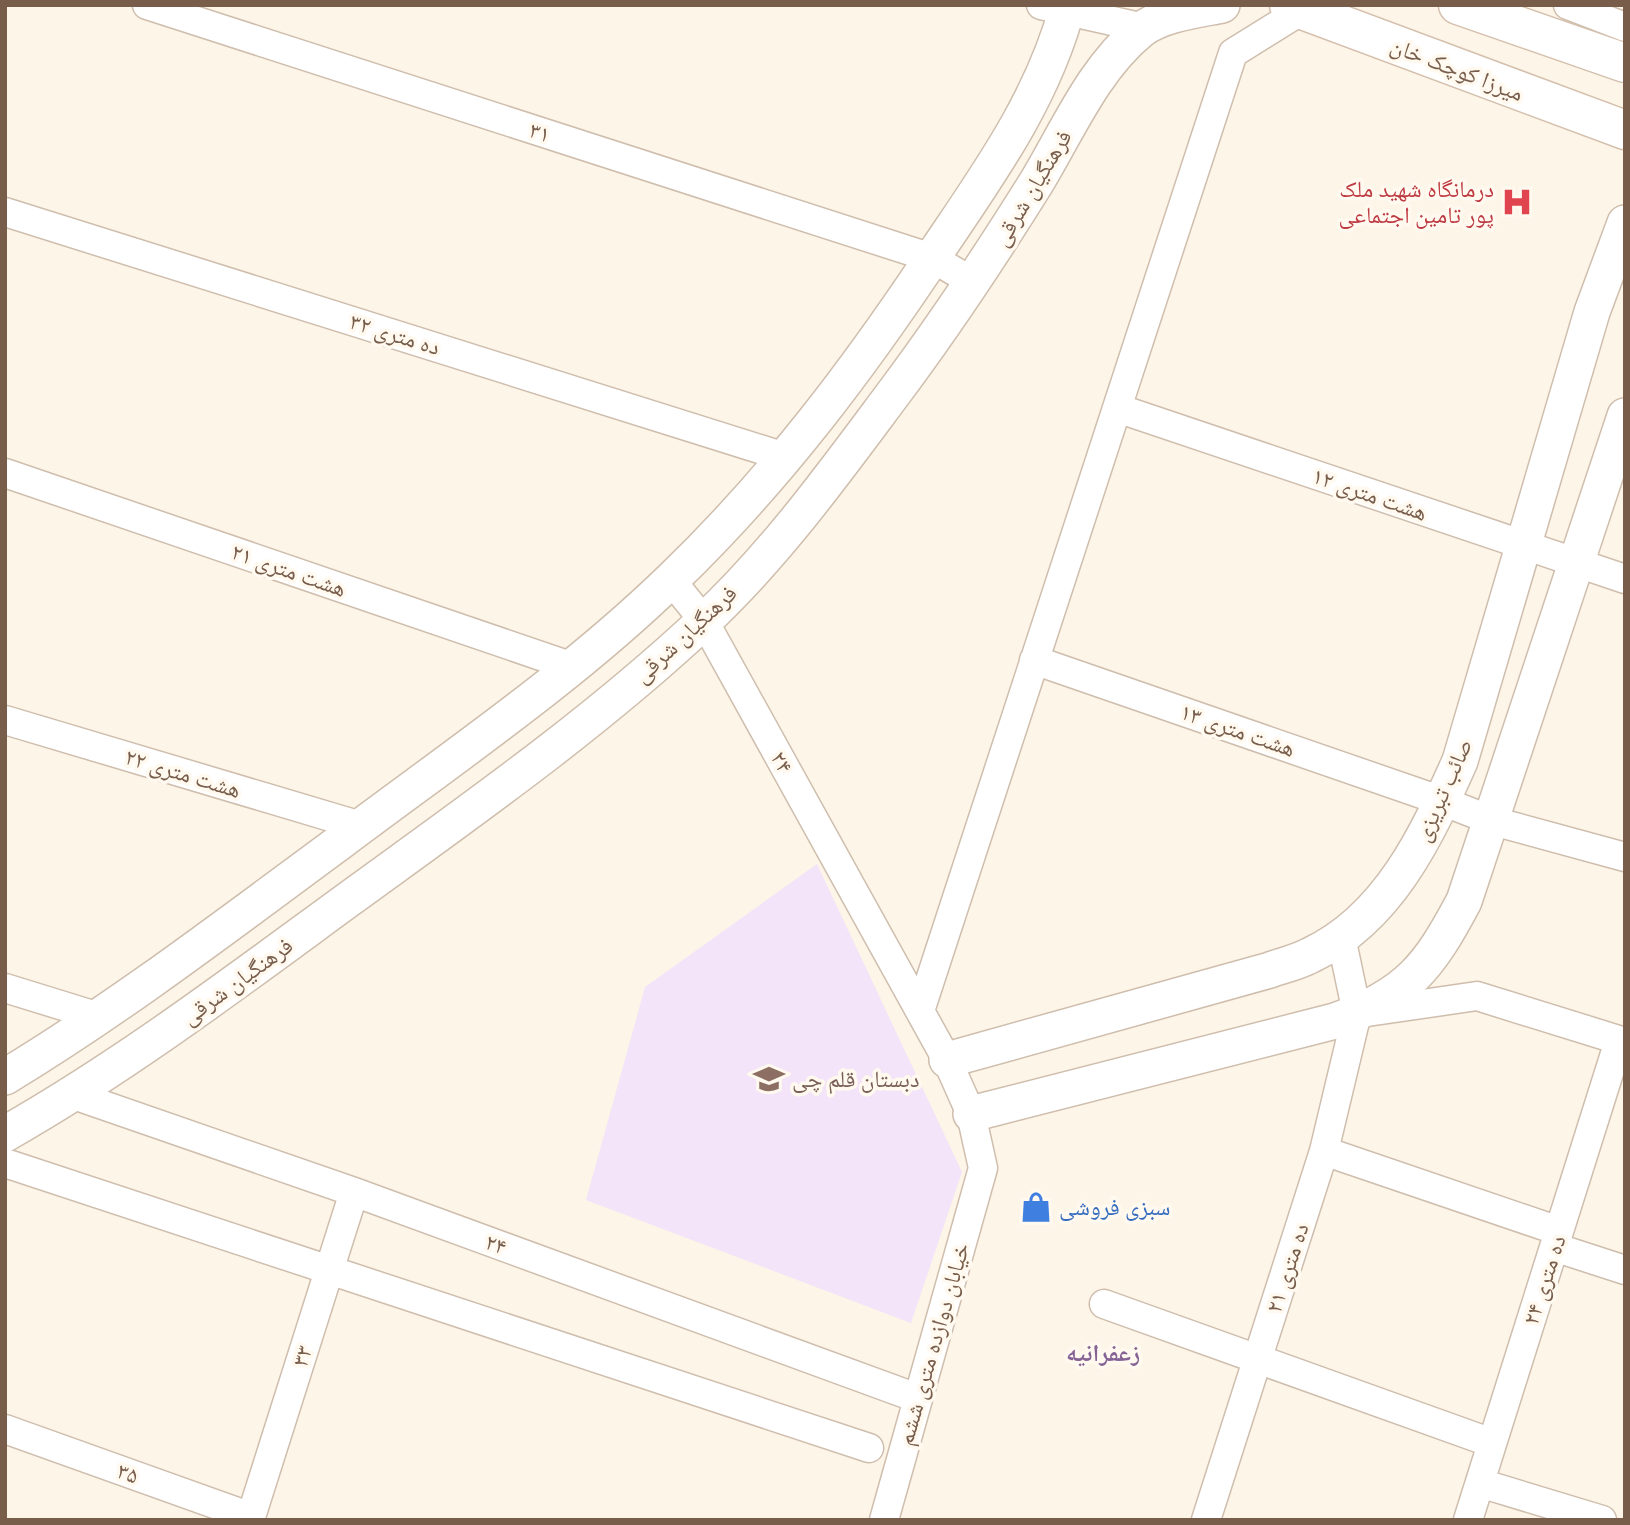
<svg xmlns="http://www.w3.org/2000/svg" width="1630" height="1525" viewBox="0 0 1630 1525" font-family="Karla,'Noto Naskh Arabic',sans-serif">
	<rect width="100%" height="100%" fill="#fdf5e8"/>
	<!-- education -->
	<path fill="#f3e4f9" d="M 817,864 L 962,1172 L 911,1323 L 586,1200 L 645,987 Z"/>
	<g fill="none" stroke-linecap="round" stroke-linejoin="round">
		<defs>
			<path id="minor" d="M 147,5 L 932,258 L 973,282
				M 1041,5 L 1144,28
				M 1568,5 L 1625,27
				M 5,212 L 785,457
				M 1117,408 L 1625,579
				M 5,473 L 573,667
				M 671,580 L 704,621 L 947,1060 L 971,1114 L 983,1168 L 884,1520
				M 1034,660 L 1442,801 L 1493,821 L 1625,857
				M 5,720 L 361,826
				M 5,988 L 99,1017
				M 920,1011 L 1233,53 L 1302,10
				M 1367,1012 L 1477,996 L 1625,1042
				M 74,1095 L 354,1192 L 917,1398
				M 1324,1151 L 1559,1231
				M 5,1163 L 869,1448
				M 1554,1247 L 1625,1270
				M 1104,1304 L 1492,1443
				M 5,1429 L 251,1517
				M 1480,1483 L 1602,1520
				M 250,1520 L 354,1192
				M 1206,1520 L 1324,1151 L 1357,1013 L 1341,937
				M 1468,1520 L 1619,1041"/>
			<path id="tertiary" d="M 947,1060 L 1270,970 C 1284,965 1298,962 1311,955 C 1389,918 1427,835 1460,761 L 1592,312 L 1625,223
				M 5,1077 C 122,1006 230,923 340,842 C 453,757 571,677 672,579 C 775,480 860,367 938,249 C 990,172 1044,97 1068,5
				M 971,1114 L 1335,1021 C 1408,995 1429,967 1464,901 L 1625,416
				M 5,1134 C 126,1065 237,981 349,899 C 470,811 593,725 703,622 C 775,555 834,473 893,394 C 944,326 991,255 1036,183 C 1067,132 1093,69 1141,30 C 1162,14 1197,10 1222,5"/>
			<path id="secondary" d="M 1289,5 L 1625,130
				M 1458,5 L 1625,63"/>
		</defs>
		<!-- minor casing -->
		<use href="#minor" stroke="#cfbead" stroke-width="31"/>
		<!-- tertiary casing -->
		<use href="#tertiary" stroke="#cfbead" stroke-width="38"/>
		<!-- secondary casing -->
		<use href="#secondary" stroke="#d5c0ad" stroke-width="41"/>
		<!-- minor -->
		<use href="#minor" stroke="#fff" stroke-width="28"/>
		<!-- tertiary -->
		<use href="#tertiary" stroke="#fff" stroke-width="35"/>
		<!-- secondary -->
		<use href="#secondary" stroke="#fff" stroke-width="38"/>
	</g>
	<!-- icons -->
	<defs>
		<symbol id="hospital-bare" viewBox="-9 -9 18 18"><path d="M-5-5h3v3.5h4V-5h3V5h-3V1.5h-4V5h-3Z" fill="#e0444e" stroke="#fff9ef" stroke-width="2.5" paint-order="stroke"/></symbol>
		<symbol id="school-bare" viewBox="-9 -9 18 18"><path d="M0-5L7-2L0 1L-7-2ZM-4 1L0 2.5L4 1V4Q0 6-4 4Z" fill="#8d6e63" stroke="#fff9ef" stroke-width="2.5" paint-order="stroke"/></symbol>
		<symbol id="shop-bare" viewBox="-9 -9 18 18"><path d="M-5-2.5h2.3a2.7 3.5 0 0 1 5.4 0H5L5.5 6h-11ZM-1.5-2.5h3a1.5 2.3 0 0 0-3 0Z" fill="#3f7fe0" stroke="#fff9ef" stroke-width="2.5" paint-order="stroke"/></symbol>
	</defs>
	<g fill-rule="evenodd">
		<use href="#hospital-bare" x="1495" y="180" width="44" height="44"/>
		<use href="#school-bare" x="747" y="1057" width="44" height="44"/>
		<use href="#shop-bare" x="1014" y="1185" width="44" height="44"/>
	</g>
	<g text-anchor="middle" stroke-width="7" stroke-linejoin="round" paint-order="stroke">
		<!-- street labels -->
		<g font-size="23" fill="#785d4b" stroke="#fff9ef">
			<text transform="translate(1457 69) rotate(21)" y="8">میرزا کوچک خان</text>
			<text transform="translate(540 132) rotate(18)" y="8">۳۱</text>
			<text transform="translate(1032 188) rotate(-59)" y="8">فرهنگیان شرقی</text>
			<text transform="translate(395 334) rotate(17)" y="8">ده متری ۳۲</text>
			<text transform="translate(1370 494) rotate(19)" y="8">هشت متری ۱۲</text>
			<text transform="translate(289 570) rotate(19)" y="8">هشت متری ۲۱</text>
			<text transform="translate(685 634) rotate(-43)" y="8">فرهنگیان شرقی</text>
			<text transform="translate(1238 730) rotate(19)" y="8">هشت متری ۱۳</text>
			<text transform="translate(782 762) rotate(61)" y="8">۲۴</text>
			<text transform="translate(183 773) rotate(17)" y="8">هشت متری ۲۲</text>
			<text transform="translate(1443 790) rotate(-66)" y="8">صائب تبریزی</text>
			<text transform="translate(237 981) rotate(-36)" y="8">فرهنگیان شرقی</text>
			<text transform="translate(496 1244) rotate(20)" y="8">۲۴</text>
			<text transform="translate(1287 1268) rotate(-72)" y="8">ده متری ۲۱</text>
			<text transform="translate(1544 1280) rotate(-72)" y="8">ده متری ۲۴</text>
			<text transform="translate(933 1344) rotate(-74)" y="8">خیابان دوازده متری ششم</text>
			<text transform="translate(302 1356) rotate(-72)" y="8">۳۳</text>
			<text transform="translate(128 1473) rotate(20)" y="8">۳۵</text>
		</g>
		<!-- health labels -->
		<g font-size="23" fill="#be3a42" stroke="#fff9ef" text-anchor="end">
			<text x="1494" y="197">درمانگاه شهید ملک<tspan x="1494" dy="26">پور تامین اجتماعی</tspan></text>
		</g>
		<!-- education labels -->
		<g font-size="23" fill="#785e54" stroke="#fff9ef" text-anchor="start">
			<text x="792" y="1087">دبستان قلم چی</text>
		</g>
		<!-- shop labels -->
		<g font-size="23" fill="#366cbe" stroke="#fff9ef" text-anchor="start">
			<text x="1059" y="1215">سبزی فروشی</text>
		</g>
		<!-- neighbourhood labels -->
		<g font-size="24" font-weight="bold" fill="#856394" stroke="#fff9ef">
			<text x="1103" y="1361">زعفرانیه</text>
		</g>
	</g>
	<!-- border -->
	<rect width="1630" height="1525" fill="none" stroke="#785d4b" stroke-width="14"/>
</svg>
